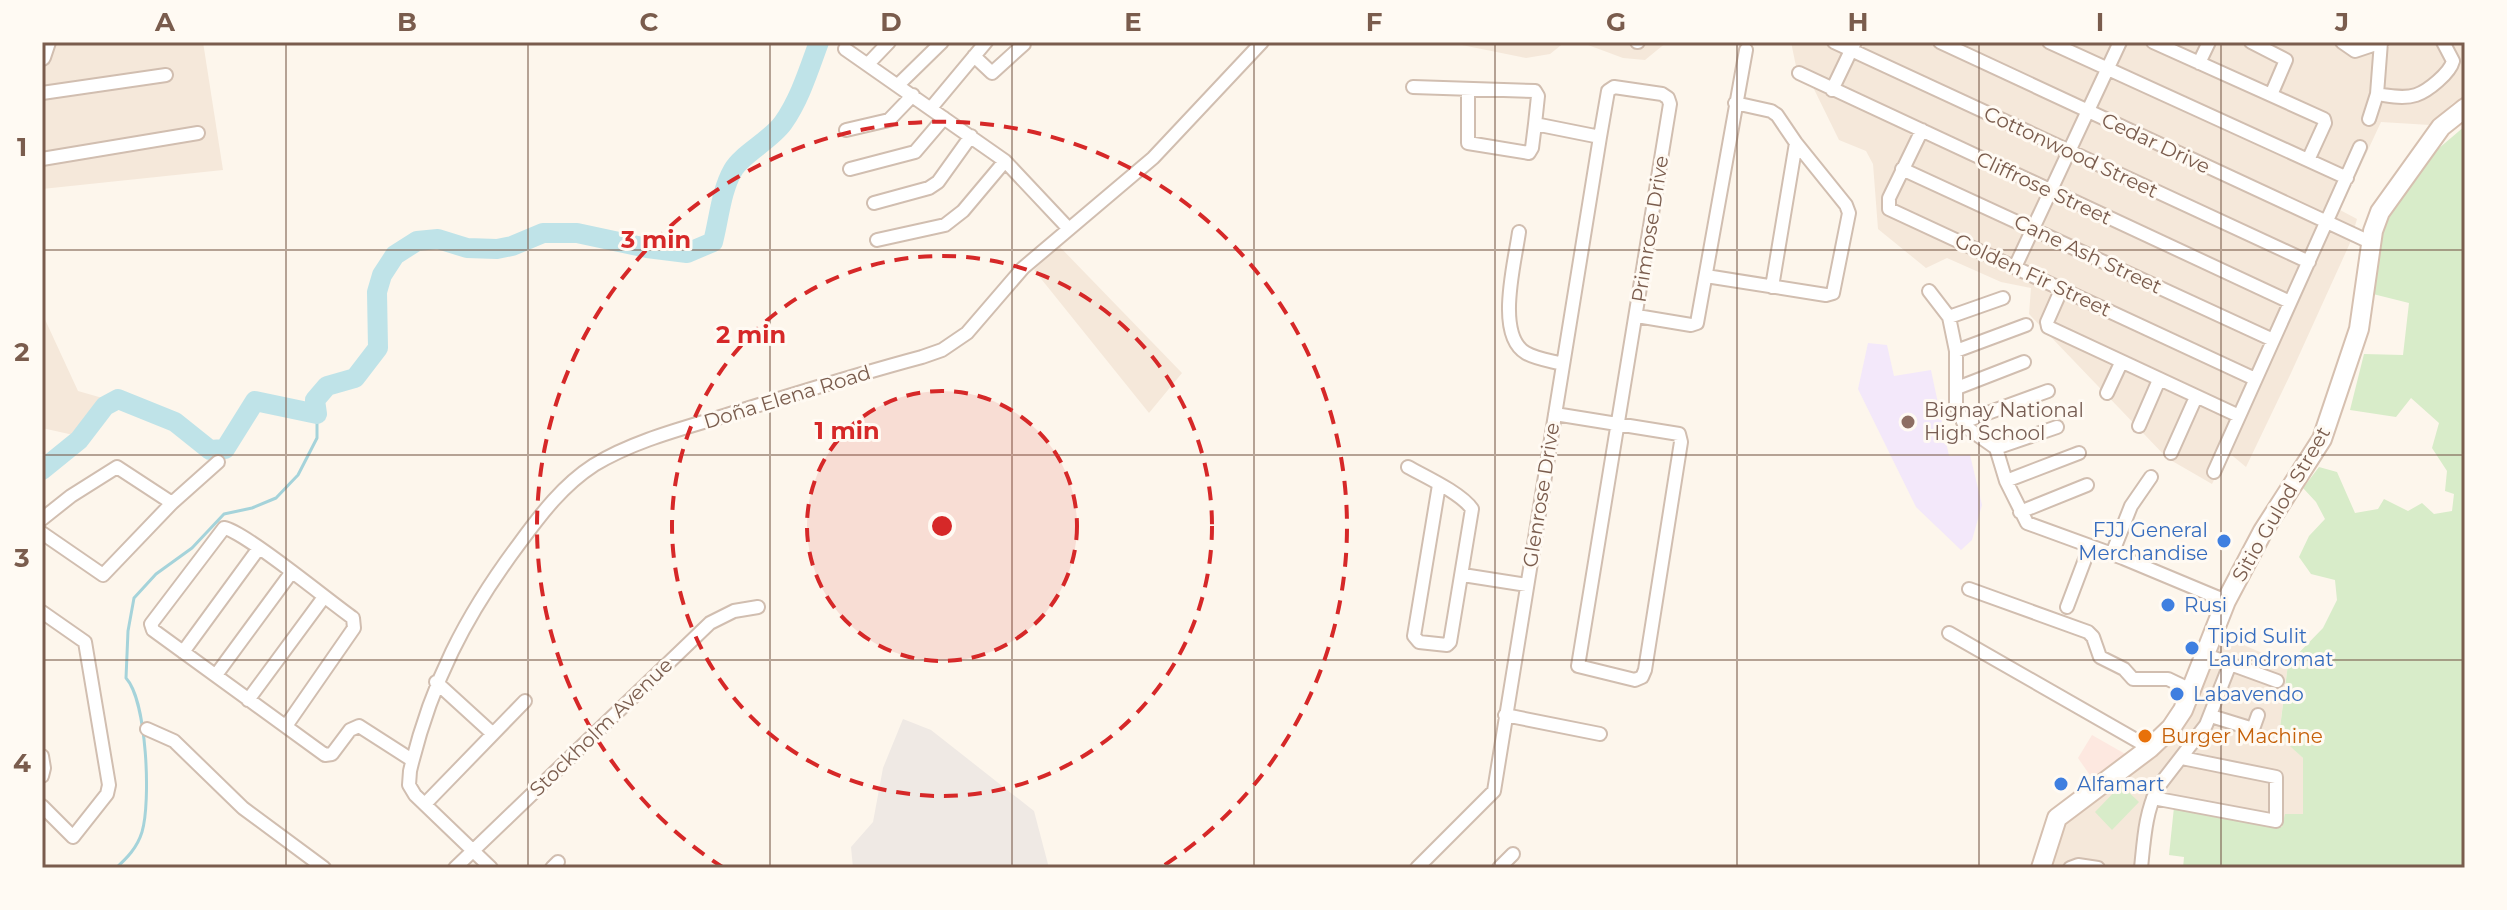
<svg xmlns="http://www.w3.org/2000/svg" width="2507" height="910" viewBox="0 0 2507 910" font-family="Montserrat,sans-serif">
	<rect width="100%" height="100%" fill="#fdf6ec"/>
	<!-- residential -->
	<path fill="#f5e8da" d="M 42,42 L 203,42 L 223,170 L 42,189 Z
		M 1447,42 L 1565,42 L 1550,54 L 1526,58 Z
		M 1580,42 L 1667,42 L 1645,60 L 1623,58 Z
		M 1791,42 L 2465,42 L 2465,97 L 2453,103 L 2430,125 L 2381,122 L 2340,210 L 2357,219 L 2350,243 L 2291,373 L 2246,467 L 2228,452 L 2212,484 L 2167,458 L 2029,314 L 2031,288 L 2001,282 L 1947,258 L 1926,268 L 1878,229 L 1873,164 L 1866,151 L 1839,140 L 1811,83 L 1798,76 Z
		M 1058,245 L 1182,373 L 1149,413 L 1034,270 Z
		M 42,313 L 78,391 L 106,399 L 78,436 L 42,428 Z
		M 2218,634 L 2288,664 L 2279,735 L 2303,758 L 2303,814 L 2283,827 L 2174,807 L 2157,807 L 2148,868 L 2047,868 L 2057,835 L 2067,821 L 2159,747 Z"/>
	<!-- commercial -->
	<path fill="#fde8e0" d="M 2092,735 L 2127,755 L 2094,781 L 2078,758 Z"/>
	<!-- industrial -->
	<path fill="#efe9e4" d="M 903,719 L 931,730 L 1034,811 L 1049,868 L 853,868 L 851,847 L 873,822 L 883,768 Z"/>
	<!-- education -->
	<path fill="#f3e8fa" d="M 1868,343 L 1887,345 L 1894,376 L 1931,370 L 1949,456 L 1970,455 L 1982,505 L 1972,540 L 1961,550 L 1916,507 L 1858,389 Z"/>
	<!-- green -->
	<path fill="#d8ecc9" d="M 2465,126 L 2465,868 L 2183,868 L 2184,857 L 2169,855 L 2174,807 L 2282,827 L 2285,814 L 2303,814 L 2303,758 L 2279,736 L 2288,664 L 2323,628 L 2337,600 L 2335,580 L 2311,574 L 2299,557 L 2309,536 L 2325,519 L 2316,502 L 2303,488 L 2319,467 L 2337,472 L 2355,513 L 2378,509 L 2384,499 L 2408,511 L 2422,503 L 2434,514 L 2452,511 L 2454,494 L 2445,491 L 2447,471 L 2432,448 L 2439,423 L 2411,398 L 2396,417 L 2350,410 L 2364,354 L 2403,355 L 2409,303 L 2373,294 L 2384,216 L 2425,160 Z
		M 2121,785 L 2139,802 L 2112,830 L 2095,812 Z"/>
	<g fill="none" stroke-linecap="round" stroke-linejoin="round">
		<!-- stream -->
		<path stroke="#a5d3da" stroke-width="3" d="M 116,868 C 127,858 137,848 142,832 C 151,802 147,701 126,678 L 128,631 L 134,598 L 156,574 L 192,548 L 224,514 L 252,508 L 276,498 L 298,475 L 317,438 L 317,414"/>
		<!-- river -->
		<path stroke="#bfe3e8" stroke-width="20" d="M 42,470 L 79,440 L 105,406 L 118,399 L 175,422 L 210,450 L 225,449 L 255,401 L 317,414 L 315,400 L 327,386 L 355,378 L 378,348 L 377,292 L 382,275 L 395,255 L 417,241 L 438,239 L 467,248 L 497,249 L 512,246 L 543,233 L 577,233 L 647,248 L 687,253 L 713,242 C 719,219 721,191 733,170 C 741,155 771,140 783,123 C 800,99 809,69 819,42"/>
		<defs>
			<path id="minor" d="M 1637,42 L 1638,42
				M 1834,42 L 2309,262
				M 1940,42 L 2372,243
				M 2049,42 L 2347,178
				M 2153,42 L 2324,119 L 2325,123 L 2309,158
				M 2251,42 L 2286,60 L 2271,95
				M 2342,42 L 2355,51 L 2382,42
				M 845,49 L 1005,161 L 1069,229
				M 974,56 L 992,73 L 1024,44
				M 2199,63 L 2209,42
				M 868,64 L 889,42
				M 1799,73 L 2290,302
				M 898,85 L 942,42
				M 1413,87 L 1535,91 L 1538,96 L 1535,124 L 1600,137
				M 1468,90 L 1468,143 L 1529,153 L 1532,148 L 1535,124
				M 1832,90 L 1855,42
				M 42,93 L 166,75
				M 2377,94 C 2389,96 2404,99 2416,95 C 2428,91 2450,73 2453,61 L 2443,42
				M 931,108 L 986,42
				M 2369,119 L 2377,94 L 2381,42
				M 846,130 L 889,120 L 913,95
				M 1922,130 L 1889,198 L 1889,209 L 2255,379
				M 42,159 L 198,133
				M 850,169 L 915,152 L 944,118
				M 1902,169 L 2273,340
				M 874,203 L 929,188 L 938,182 L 971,136
				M 1519,232 C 1515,262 1495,335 1526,353 C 1536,359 1552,361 1563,364
				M 877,240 L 945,225 L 963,211 L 1005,161
				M 2015,267 L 2120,42
				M 1706,276 L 1826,295 L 1833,293 L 1849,213 L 1846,205 L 1796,143 L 1777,115 L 1771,111 L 1735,103
				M 1772,287 L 1796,143
				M 2062,288 L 2047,322 L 2048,327 L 2239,416
				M 1929,291 L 1949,317 L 1956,351 L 1956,406 L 1966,427 L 1996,448 L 2006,481 L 2027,523 L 2123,558 L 2226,601
				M 1637,316 L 1691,325 L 1697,323 L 1746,50
				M 1949,317 L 2003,298
				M 1956,351 L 2026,325
				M 1957,388 L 2024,362
				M 2107,393 L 2121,363
				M 1963,422 L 2048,391
				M 2139,426 L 2159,380
				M 1996,448 L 2057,427
				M 2171,453 L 2196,397
				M 1408,467 C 1426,477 1461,493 1472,509 L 1450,642 L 1447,645 L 1419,642 L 1414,636 L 1439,485
				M 2214,472 L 2360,147
				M 2006,481 L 2079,453
				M 2020,512 L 2087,485
				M 42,519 L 71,496 L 117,467 L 172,503
				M 42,533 L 103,575 L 172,503 L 218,462
				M 2112,554 L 2131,506 L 2151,477
				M 1463,575 L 1527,585
				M 1969,589 L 2088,632 L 2093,637 L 2100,657 L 2124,669 L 2133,679 L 2168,679 L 2191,690
				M 2067,607 L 2090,546
				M 42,612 L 85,642 L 109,785 L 107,794 L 73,837 L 42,806
				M 1949,633 L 2150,748
				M 183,652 L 259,548
				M 2214,658 L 2277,681
				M 216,675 L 291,573
				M 436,682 L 493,734
				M 248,700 L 324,597
				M 1505,715 L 1600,734
				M 2211,716 L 2253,729 L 2258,715
				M 286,726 L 354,628 L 353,618 C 330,602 244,531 224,528 L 151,624 L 153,630 L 325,755 L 332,754 L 350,730 L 359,726 L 412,760
				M 147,729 L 174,741 L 243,808 L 324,868
				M 42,756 L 44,768 L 42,776
				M 2153,798 L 2276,821 L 2276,777 L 2182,758
				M 425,804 L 525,701
				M 455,868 L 710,623 L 734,611 L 758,607
				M 491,868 L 415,795 L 409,785 L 410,771 C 431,683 465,616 519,544 C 541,514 563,485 594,465 C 635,440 685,428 730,414 C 794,394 858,374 922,357 L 942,350 L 967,333 L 1023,268 L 1153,158 L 1262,42
				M 552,868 L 558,862
				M 1417,868 L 1494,791 L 1600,137 L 1608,91 L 1614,87 L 1662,94 L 1668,98 L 1670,104 L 1578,666 L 1635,680 L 1642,677 L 1645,670 L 1681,442 L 1679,434 L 1555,414
				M 1499,868 L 1513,854
				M 2070,868 L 2078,865 L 2098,868
				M 2141,868 C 2144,840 2145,813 2158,787 L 2206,725 L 2230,664"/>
			<path id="tertiary" d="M 42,57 L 47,42"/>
			<path id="secondary" d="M 2041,868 L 2057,818 L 2150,748 L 2171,728 L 2183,710 L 2226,601 L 2263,531 L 2322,439 L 2359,329 L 2373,231 L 2380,212 L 2441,127 L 2465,108"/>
		</defs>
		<!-- minor casing -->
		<use href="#minor" stroke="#d1beb0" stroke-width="16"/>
		<!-- tertiary casing -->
		<use href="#tertiary" stroke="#d1beb0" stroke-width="20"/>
		<!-- secondary casing -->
		<use href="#secondary" stroke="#d6c0b0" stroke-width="22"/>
		<!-- minor -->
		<use href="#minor" stroke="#fff" stroke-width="12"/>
		<!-- tertiary -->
		<use href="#tertiary" stroke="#fff" stroke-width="16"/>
		<!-- secondary -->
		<use href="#secondary" stroke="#fff" stroke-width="18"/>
	</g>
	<!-- grid -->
	<path fill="none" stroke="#7a5c4d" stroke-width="2" stroke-opacity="0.55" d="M 286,42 L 286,868M 528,42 L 528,868M 770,42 L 770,868M 1012,42 L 1012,868M 1254,42 L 1254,868M 1495,42 L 1495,868M 1737,42 L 1737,868M 1979,42 L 1979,868M 2221,42 L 2221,868M 42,250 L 2465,250M 42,455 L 2465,455M 42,660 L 2465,660"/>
	<!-- distance rings -->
	<circle cx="942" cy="526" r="135" fill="#d62828" fill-opacity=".12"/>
	<g fill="none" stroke="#d62828" stroke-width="4" stroke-dasharray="14 10">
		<circle cx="942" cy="526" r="135"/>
		<circle cx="942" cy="526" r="270"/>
		<path d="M724 868A405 405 0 1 1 1160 868"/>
	</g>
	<!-- markers -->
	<circle fill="#8d6e63" stroke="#fffaf3" stroke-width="3" cx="1908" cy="422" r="8"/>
	<g fill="#3f7fe0" stroke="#fffaf3" stroke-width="3">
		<circle cx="2224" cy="541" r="8"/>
		<circle cx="2168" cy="605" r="8"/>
		<circle cx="2192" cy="648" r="8"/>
		<circle cx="2177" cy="694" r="8"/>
		<circle cx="2061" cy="784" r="8"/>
	</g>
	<circle fill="#e8710a" stroke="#fffaf3" stroke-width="3" cx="2145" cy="736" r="8"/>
	<g text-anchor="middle" stroke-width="6" stroke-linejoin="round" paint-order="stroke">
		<!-- street labels -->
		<g font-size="20" fill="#7a5c4d" stroke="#fffaf3">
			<text transform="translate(2156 143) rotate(25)" y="7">Cedar Drive</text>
			<text transform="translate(2071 152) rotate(25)" y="7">Cottonwood Street</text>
			<text transform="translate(2044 188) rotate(25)" y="7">Cliffrose Street</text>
			<text transform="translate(1650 229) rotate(-81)" y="7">Primrose Drive</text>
			<text transform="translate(2088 254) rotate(25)" y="7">Cane Ash Street</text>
			<text transform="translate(2033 275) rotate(25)" y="7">Golden Fir Street</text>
			<text transform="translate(787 397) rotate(-17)" y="7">Doña Elena Road</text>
			<text transform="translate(1541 495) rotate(-81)" y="7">Glenrose Drive</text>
			<text transform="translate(2281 504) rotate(-60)" y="7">Sitio Gulod Street</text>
			<text transform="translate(601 727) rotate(-44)" y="7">Stockholm Avenue</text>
		</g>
		<!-- education labels -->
		<g font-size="20" fill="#785e54" stroke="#fffaf3" text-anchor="start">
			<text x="1924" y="417">Bignay National<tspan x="1924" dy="23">High School</tspan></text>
		</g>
		<!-- shop labels -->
		<g font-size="20" fill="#366cbe" stroke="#fffaf3" text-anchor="start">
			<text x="2208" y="537" text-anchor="end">FJJ General<tspan x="2208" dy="23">Merchandise</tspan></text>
			<text x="2184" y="612">Rusi</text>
			<text x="2208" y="643">Tipid Sulit<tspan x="2208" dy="23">Laundromat</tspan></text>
			<text x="2193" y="701">Labavendo</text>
			<text x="2077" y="791">Alfamart</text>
		</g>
		<!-- food labels -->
		<g font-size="20" fill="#c56008" stroke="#fffaf3" text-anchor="start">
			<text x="2161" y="743">Burger Machine</text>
		</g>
	</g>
	<circle cx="942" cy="526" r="12" fill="#d62828" stroke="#fffaf3" stroke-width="4"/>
	<g font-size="24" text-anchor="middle" font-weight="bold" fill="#d62828" stroke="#fffaf3" stroke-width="6" stroke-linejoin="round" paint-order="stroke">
		<text x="656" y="248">3 min</text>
		<text x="751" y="343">2 min</text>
		<text x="847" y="439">1 min</text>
	</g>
	<!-- border -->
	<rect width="2507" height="910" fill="none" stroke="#fffaf3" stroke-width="88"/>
	<rect x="44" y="44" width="2419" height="822" fill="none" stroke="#7a5c4d" stroke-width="3"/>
	<g font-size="26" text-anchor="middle" font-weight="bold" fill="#7a5c4d">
		<text x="165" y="31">A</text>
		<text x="407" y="31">B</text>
		<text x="649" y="31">C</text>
		<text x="891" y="31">D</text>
		<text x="1133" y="31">E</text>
		<text x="1374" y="31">F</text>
		<text x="1616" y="31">G</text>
		<text x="1858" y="31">H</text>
		<text x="2100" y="31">I</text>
		<text x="2342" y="31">J</text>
		<text x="22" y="156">1</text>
		<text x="22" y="361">2</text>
		<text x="22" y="567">3</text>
		<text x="22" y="772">4</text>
	</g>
</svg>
